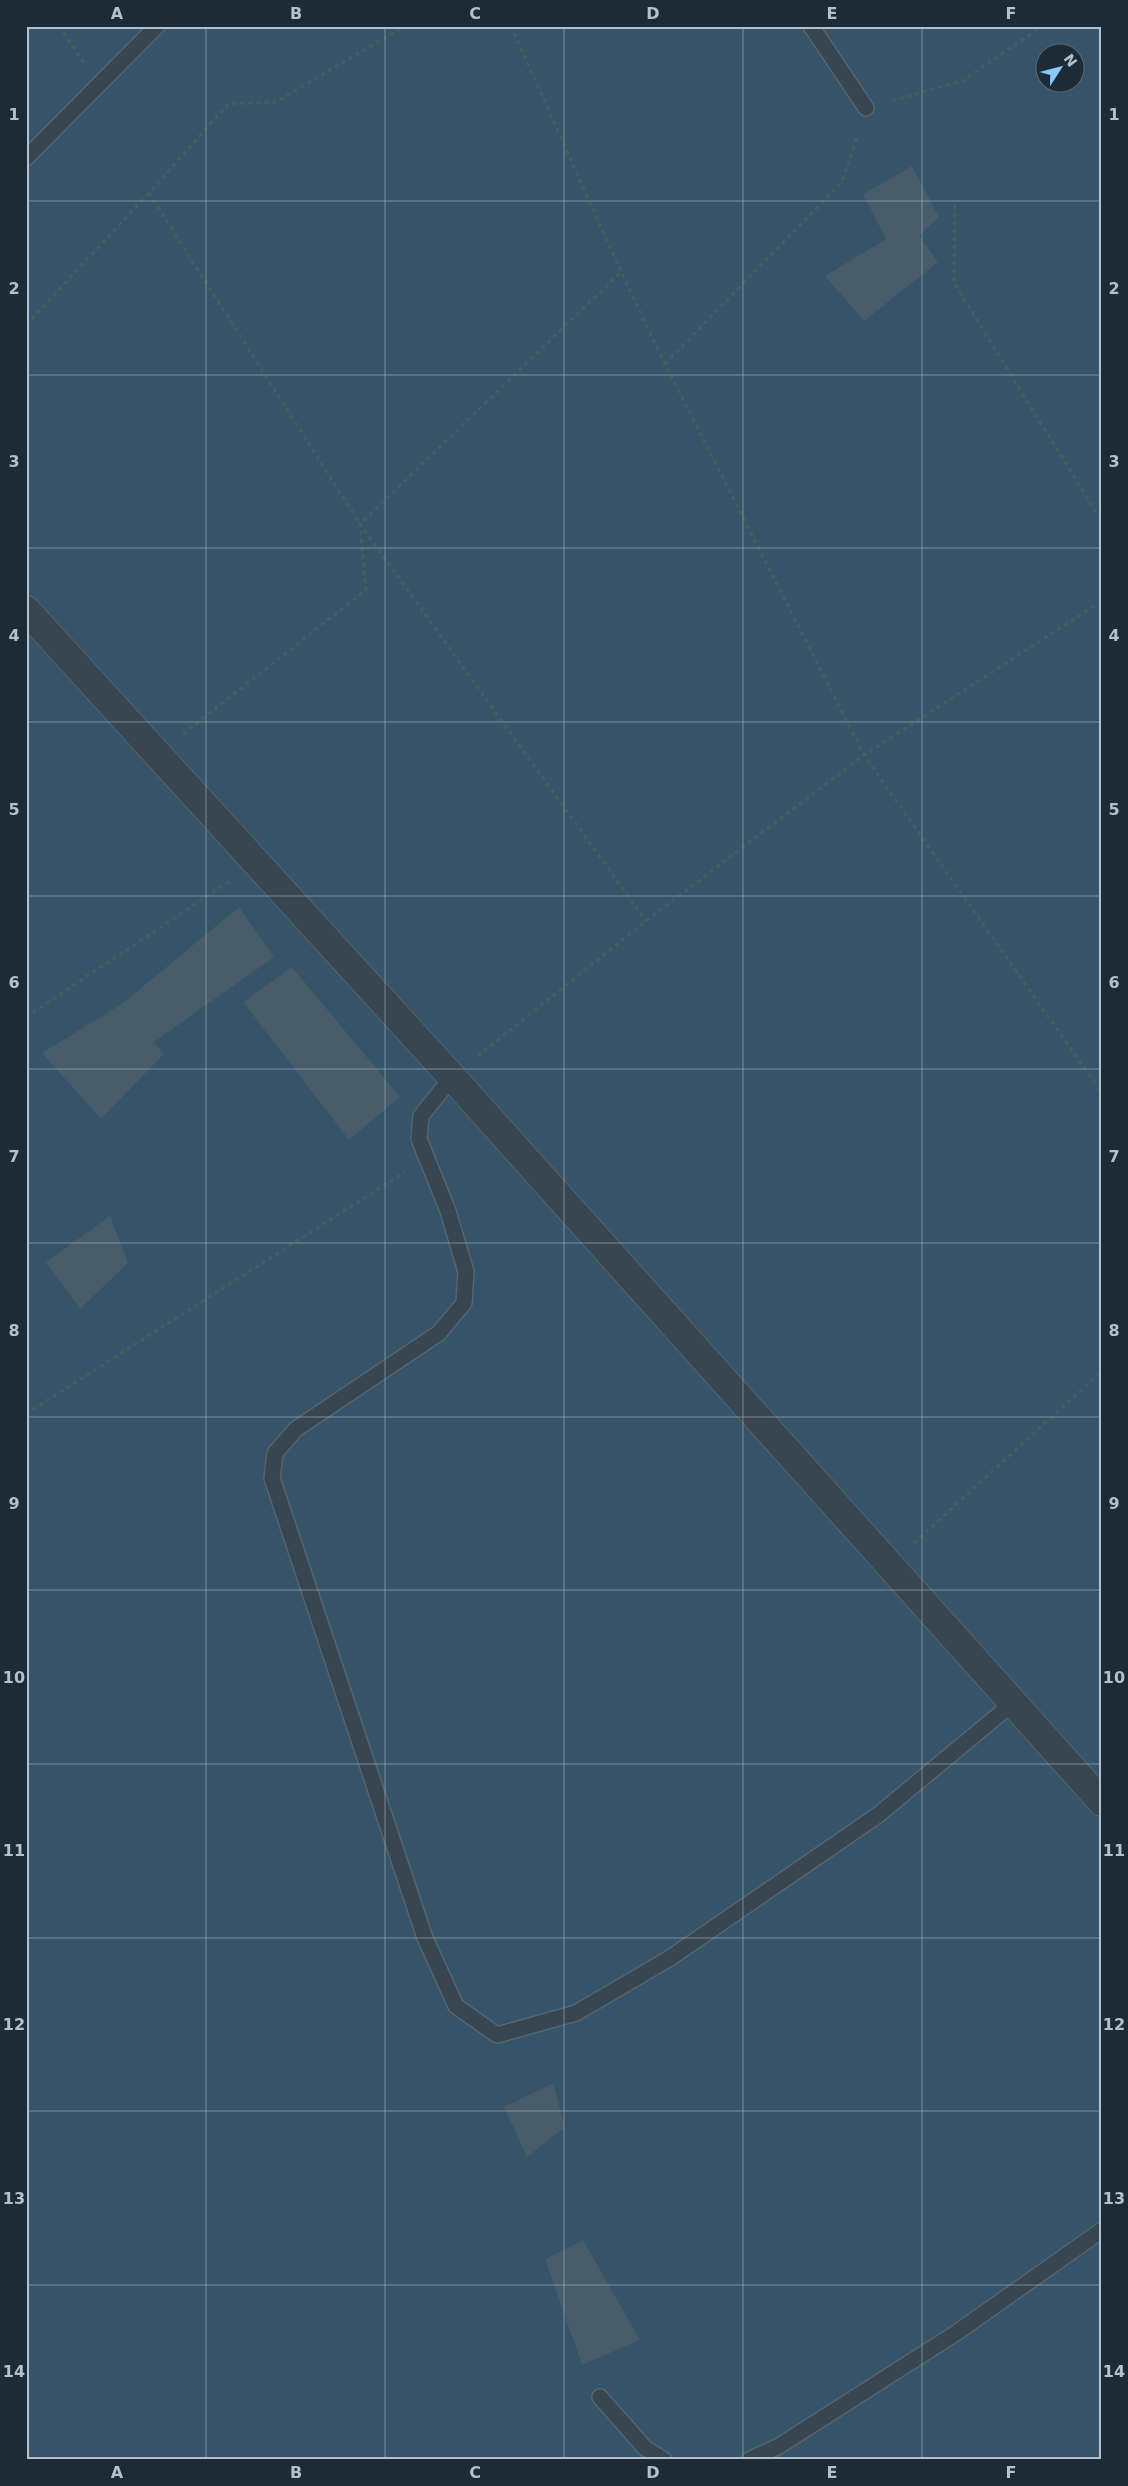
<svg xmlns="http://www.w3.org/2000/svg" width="1128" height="2486" viewBox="0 0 1128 2486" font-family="'DejaVu Sans',sans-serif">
	<rect width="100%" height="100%" fill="#233542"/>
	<!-- water -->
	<path fill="#35546a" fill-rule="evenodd" d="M 26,26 L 1102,26 L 1102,2460 L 26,2460 ZM 1046,52 L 1076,52 L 1076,82 L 1046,82 Z"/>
	<!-- building -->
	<path fill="#475b68" d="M 912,166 L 939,217 L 919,236 L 938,262 L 864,321 L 825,276 L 886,239 L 863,194 Z
		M 239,907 L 274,957 L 154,1042 L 164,1054 L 101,1119 L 42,1053 L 123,1003 Z
		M 292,967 L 400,1097 L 349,1140 L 243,1002 Z
		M 110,1216 L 128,1263 L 80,1309 L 46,1262 Z
		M 553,2083 L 565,2127 L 527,2157 L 504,2107 Z
		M 583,2240 L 640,2340 L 582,2365 L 545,2259 Z"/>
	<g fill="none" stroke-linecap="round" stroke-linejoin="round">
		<defs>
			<path id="service" d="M 811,26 L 866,108
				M 26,158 L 157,26
				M 452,1077 L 421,1116 L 419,1139 L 448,1211 L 466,1272 L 464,1303 L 439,1333 L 296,1429 L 275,1453 L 272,1478 L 425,1938 L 456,2006 L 497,2035 L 576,2013 L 670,1958 L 878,1815 L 1013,1703
				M 600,2397 L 645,2448 L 664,2460
				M 749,2460 L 779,2446 L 956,2333 L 1102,2230"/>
			<path id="tertiary" d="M 26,610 L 452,1077 L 1102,1802"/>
		</defs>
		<!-- service casing -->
		<use href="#service" stroke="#55646f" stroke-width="18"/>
		<!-- tertiary casing -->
		<use href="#tertiary" stroke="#55646f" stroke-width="30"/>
		<!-- path -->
		<path stroke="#435e5d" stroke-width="3" stroke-dasharray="4 4" stroke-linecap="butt" d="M 59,26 L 84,63
			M 511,26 L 621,272 L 665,364 L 864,755 L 1102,1093
			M 892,101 L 964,80 L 1042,26
			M 149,193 L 360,524 L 646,921
			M 955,205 L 954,283 L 1102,522
			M 26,325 L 149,193 L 228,104 L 276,102 L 405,26
			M 665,364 L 842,182 L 858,134
			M 183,734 L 366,590 L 360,524 L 621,272
			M 26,1017 L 230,881
			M 478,1056 L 646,921 L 864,755 L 1102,601
			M 26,1414 L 405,1172
			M 914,1543 L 1102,1371"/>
		<!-- service -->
		<use href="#service" stroke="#374651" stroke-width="15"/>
		<!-- tertiary -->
		<use href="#tertiary" stroke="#374651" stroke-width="28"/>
	</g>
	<!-- grid -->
	<path fill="none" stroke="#b4c1cc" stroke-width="1" stroke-opacity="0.55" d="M 206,26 L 206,2460M 385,26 L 385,2460M 564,26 L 564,2460M 743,26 L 743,2460M 922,26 L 922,2460M 26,201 L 1102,201M 26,375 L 1102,375M 26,548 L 1102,548M 26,722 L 1102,722M 26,896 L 1102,896M 26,1069 L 1102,1069M 26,1243 L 1102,1243M 26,1417 L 1102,1417M 26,1590 L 1102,1590M 26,1764 L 1102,1764M 26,1938 L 1102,1938M 26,2111 L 1102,2111M 26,2285 L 1102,2285"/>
	<!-- border -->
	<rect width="1128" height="2486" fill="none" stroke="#1c2b36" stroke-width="55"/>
	<!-- north arrow -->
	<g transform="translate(1060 68) rotate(54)"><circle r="24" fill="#1c2b36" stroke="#596772"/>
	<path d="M0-4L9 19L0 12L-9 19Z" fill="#85c9ff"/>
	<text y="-8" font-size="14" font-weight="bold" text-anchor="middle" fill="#b4c1cc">N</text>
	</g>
	<rect x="28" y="28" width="1072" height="2430" fill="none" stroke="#b4c1cc" stroke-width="2"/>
	<g font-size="16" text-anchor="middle" font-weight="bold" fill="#b4c1cc">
		<text x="117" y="19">A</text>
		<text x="296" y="19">B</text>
		<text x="475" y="19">C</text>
		<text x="653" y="19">D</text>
		<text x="832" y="19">E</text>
		<text x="1011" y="19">F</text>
		<text x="14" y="120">1</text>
		<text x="1114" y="120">1</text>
		<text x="14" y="294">2</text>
		<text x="1114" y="294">2</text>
		<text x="14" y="467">3</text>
		<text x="1114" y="467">3</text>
		<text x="14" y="641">4</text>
		<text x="1114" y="641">4</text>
		<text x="14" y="815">5</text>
		<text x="1114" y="815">5</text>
		<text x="14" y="988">6</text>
		<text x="1114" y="988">6</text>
		<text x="14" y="1162">7</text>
		<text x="1114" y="1162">7</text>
		<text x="14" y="1336">8</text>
		<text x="1114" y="1336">8</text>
		<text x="14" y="1509">9</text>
		<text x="1114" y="1509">9</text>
		<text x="14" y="1683">10</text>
		<text x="1114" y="1683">10</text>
		<text x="14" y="1856">11</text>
		<text x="1114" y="1856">11</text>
		<text x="14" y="2030">12</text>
		<text x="1114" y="2030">12</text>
		<text x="14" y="2204">13</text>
		<text x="1114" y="2204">13</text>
		<text x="14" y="2377">14</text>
		<text x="1114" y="2377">14</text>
		<text x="117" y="2478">A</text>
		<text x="296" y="2478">B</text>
		<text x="475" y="2478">C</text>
		<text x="653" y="2478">D</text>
		<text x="832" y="2478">E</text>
		<text x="1011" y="2478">F</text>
	</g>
</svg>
